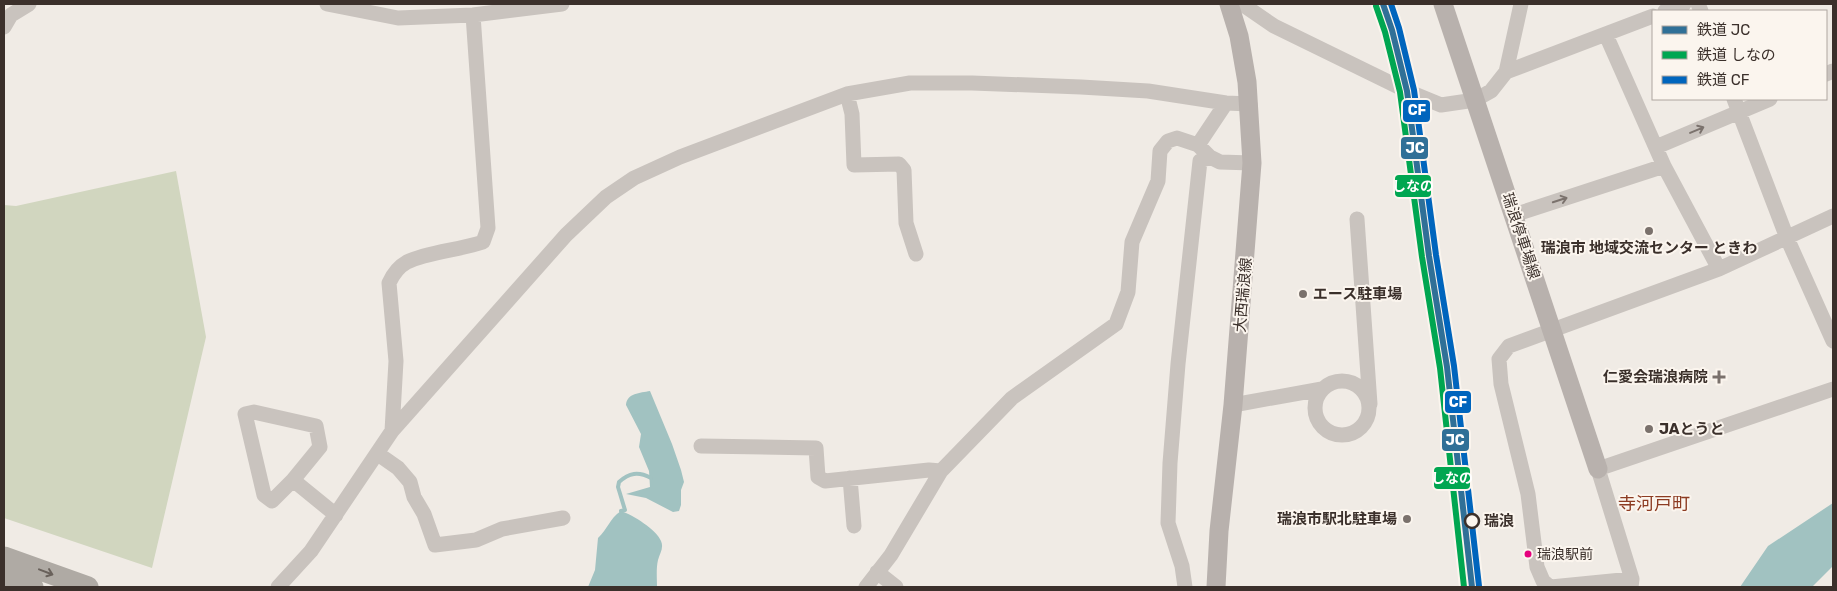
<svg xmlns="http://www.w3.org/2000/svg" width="1837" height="591" viewBox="0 0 1837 591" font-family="Rubik,'Noto Sans JP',sans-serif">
	<rect width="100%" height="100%" fill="#f0ebe5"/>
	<!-- green -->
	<path fill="#d1d6bf" d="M 176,171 L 206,337 L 152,568 L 4,518 L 4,205 L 16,206 Z"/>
	<!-- water -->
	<path fill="#a1c2c1" d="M 650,391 L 672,444 L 681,470 L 684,482 L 681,490 L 681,505 L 679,511 L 673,512 L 646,498 L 626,494 L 650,487 L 649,471 L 639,447 L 641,434 L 626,405 C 627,393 640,393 650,391 Z
		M 1833,503 L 1833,566 L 1812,587 L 1740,587 L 1768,546 Z
		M 621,511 C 633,515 657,530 661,541 C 664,548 660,553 658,560 C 656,568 657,579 657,587 L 588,587 L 595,570 L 598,538 C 608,529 609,519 621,511 Z"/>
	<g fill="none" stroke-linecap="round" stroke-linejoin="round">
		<!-- stream -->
		<path stroke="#a1c2c1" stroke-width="4" d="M 621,511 L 625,510 L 618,487 L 619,482 C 629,473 638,471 651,478"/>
		<!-- minor -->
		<path stroke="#c9c3be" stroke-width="15" d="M 327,4 L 398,18 L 473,15 L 562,4
			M 1242,4 L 1274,26 L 1407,91 L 1441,105 L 1475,100 L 1491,91 L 1506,72 L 1521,4
			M 1698,4 L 1701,11
			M 1665,11 L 1684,4
			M 4,27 L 11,15 L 29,4
			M 1606,35 L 1664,166 L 1719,269
			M 1506,72 L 1653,16
			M 1826,74 L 1833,71
			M 847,94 L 852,114 L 854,165 L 899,164 L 904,170 L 906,223 L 916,254
			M 1734,99 L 1787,238 L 1833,341
			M 1198,145 L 1226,103
			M 1656,147 L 1770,99
			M 1210,157 L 1220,162 L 1252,163
			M 1514,215 L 1664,166
			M 1357,219 L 1370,404
			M1315 408a27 27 0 1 1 54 0a27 27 0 1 1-54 0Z
			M 1233,405 L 1322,389
			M 392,431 L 396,361 L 389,283 C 393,274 398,267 407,262 C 427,252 460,250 483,242 L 488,228 L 473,15
			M 701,446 L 816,448 L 818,477 L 825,481 L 929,470 L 941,471
			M 378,454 L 398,468 L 410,482 L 414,497 L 424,514 L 435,545 L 476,540 L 502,529 L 563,518
			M 850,478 L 854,526
			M 293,480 L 320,447 L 316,426 L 254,412 L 245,414 L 264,495 L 272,501 L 293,480 L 336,515
			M 877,572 L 896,587
			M 278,587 L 311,551 L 392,431 L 566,235 L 606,197 L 634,178 L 680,157 L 847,94 L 910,83 L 972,83 L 1081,87 L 1148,91 L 1226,103 L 1250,104
			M 866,587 L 891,555 L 941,471 L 1012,398 L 1116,324 L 1128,292 L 1132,242 L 1158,181 L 1160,151 L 1168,141 L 1177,138 L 1198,145 L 1210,157 L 1200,161 L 1178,364 L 1170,463 L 1168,523 L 1182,566 L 1185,587
			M 1550,587 L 1543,581 L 1537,567 L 1528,494 L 1501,384 L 1499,359 L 1509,346 L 1719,269 L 1833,216
			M 1551,587 L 1632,579
			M 1631,587 L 1632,579 L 1598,469 L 1833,389"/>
		<!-- major -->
		<path stroke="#b8b1ad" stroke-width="19" d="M 1443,4 L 1598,469
			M 1216,587 L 1219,531 L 1233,405 L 1252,163 L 1247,82 L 1239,36 L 1229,4"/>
		<!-- highway -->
		<path stroke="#afaaa4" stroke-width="21" d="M 4,557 L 88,587
			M 4,576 L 33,587"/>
		<defs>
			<path id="rail-1" d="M 1383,4 L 1392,30 L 1407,91 L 1429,256 L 1447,367 L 1472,587"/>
			<path id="rail-2" d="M 1376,6 L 1385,32 L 1400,92 L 1422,257 L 1440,368 L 1464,587"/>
			<path id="rail-3" d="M 1391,4 L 1399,28 L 1414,90 L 1436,255 L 1454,366 L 1479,586"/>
		</defs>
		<!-- rail-1 casing -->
		<use href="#rail-1" stroke="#fbf5ee" stroke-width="10"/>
		<!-- rail-2 casing -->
		<use href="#rail-2" stroke="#fbf5ee" stroke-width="10"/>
		<!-- rail-3 casing -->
		<use href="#rail-3" stroke="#fbf5ee" stroke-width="10"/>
		<!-- rail-1 -->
		<use href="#rail-1" stroke="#307097" stroke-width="6"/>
		<!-- rail-2 -->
		<use href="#rail-2" stroke="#00a651" stroke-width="6"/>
		<!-- rail-3 -->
		<use href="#rail-3" stroke="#0065bd" stroke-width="6"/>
	</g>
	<!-- one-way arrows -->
	<defs><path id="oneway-shaft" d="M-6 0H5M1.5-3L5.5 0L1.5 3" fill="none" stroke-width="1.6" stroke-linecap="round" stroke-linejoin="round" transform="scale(1.25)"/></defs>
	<g stroke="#7b726d">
		<use href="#oneway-shaft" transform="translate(1697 130) rotate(-23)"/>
		<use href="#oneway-shaft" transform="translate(1560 200) rotate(-18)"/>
	</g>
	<use stroke="#69615b" href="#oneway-shaft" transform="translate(46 572) rotate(21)"/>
	<!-- markers -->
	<g fill="#7a716c" stroke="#fbf5ee" stroke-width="2">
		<circle cx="1649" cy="231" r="5"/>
		<circle cx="1303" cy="294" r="5"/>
		<path d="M1716.5 369.5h5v5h5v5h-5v5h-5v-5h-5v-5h5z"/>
		<circle cx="1649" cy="429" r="5"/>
		<circle cx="1407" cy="519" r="5"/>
	</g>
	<circle fill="#fbf5ee" stroke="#3b302b" stroke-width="2.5" cx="1472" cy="521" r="7"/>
	<circle fill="#e5007d" stroke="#fbf5ee" stroke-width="2" cx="1528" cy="554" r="4.5"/>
	<g text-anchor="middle" stroke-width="4" stroke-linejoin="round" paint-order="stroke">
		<!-- bus labels -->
		<g font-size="14" fill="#3b302b" stroke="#fbf5ee" text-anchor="start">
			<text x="1537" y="559">瑞浪駅前</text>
		</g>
		<!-- street labels -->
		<g font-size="15" fill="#3b302b" stroke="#fbf5ee">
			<text transform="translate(1521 236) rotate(72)" y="5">瑞浪停車場線</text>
			<text transform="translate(1243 295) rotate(-85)" y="5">大西瑞浪線</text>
		</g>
		<!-- poi labels -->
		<g font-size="15" font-weight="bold" fill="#3b302b" stroke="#fbf5ee" text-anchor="start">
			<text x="1649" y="253" text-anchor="middle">瑞浪市 地域交流センター ときわ</text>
			<text x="1313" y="299">エース駐車場</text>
			<text x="1708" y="382" text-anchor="end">仁愛会瑞浪病院</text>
			<text x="1659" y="434">JAとうと</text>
			<text x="1397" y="524" text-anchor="end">瑞浪市駅北駐車場</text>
		</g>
		<!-- stop labels -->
		<g font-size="15" font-weight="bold" fill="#3b302b" stroke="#fbf5ee" text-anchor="start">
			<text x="1484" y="526">瑞浪</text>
		</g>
		<!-- quarter labels -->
		<g font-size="18" fill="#8c3b22" stroke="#fbf5ee">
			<text x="1654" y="510">寺河戸町</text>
		</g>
	</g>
	<g stroke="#fbf5ee" stroke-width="2">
		<rect x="1402" y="99" width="29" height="24" rx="5" fill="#0065bd"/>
		<rect x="1400" y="136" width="29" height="24" rx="5" fill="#307097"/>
		<rect x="1394" y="174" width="38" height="24" rx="5" fill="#00a651"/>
		<rect x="1444" y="390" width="28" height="24" rx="5" fill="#0065bd"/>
		<rect x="1441" y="428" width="29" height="24" rx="5" fill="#307097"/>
		<rect x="1433" y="466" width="38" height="24" rx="5" fill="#00a651"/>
	</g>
	<g font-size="14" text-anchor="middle" font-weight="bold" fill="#fff">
		<text x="1417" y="115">CF</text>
		<text x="1415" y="153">JC</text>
		<text x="1413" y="191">しなの</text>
		<text x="1458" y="407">CF</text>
		<text x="1455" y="445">JC</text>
		<text x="1452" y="483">しなの</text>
	</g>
	<!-- border -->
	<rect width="1837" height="591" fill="none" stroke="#3b302b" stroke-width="10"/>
	<!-- legend -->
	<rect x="1652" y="10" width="175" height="90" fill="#fbf5ee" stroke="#aea6a0"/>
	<rect x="1662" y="26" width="25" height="8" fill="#307097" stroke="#aea6a0"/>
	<text x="1697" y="35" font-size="15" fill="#3b302b">鉄道 JC</text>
	<rect x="1662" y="51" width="25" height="8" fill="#00a651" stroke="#aea6a0"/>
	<text x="1697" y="60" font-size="15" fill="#3b302b">鉄道 しなの</text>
	<rect x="1662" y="76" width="25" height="8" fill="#0065bd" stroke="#aea6a0"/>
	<text x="1697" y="85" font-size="15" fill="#3b302b">鉄道 CF</text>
</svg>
